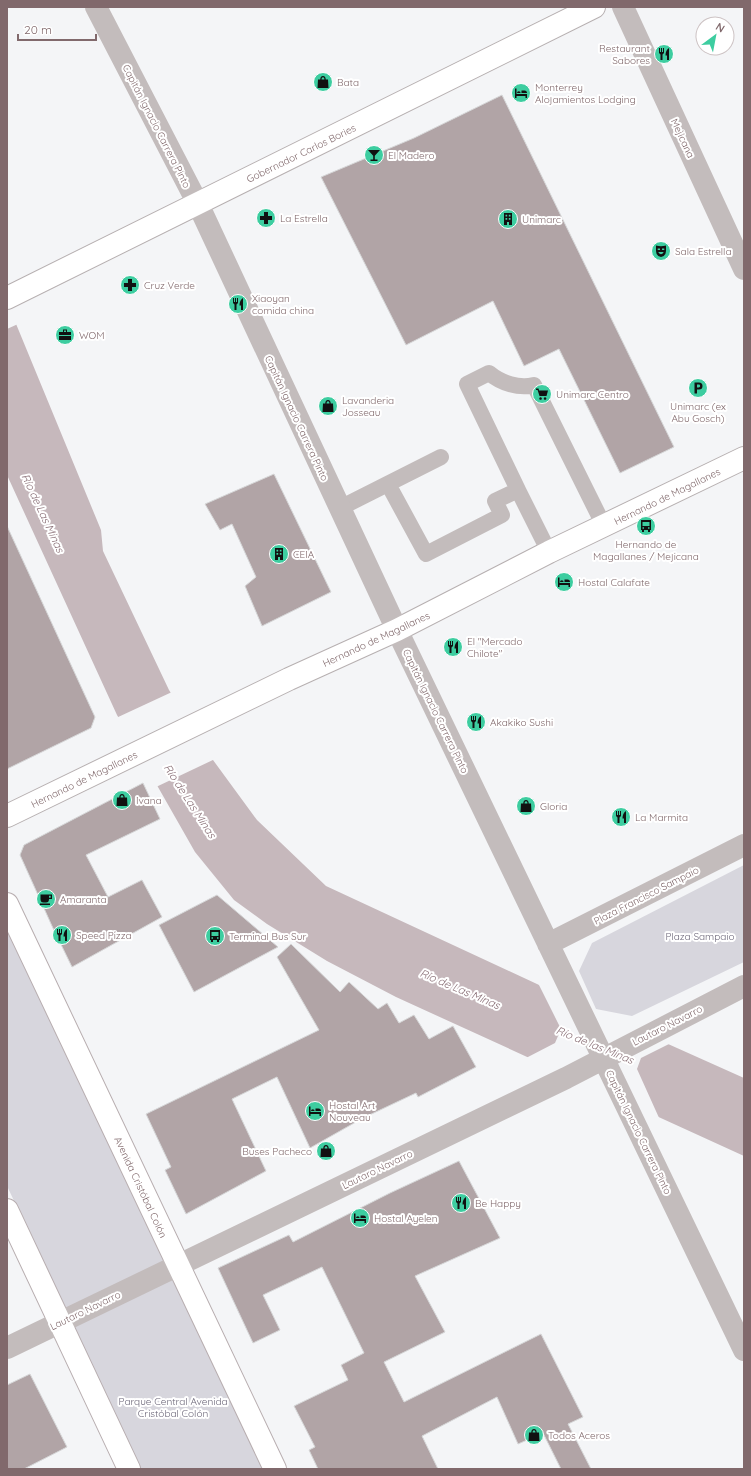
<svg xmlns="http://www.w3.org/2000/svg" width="751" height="1476" viewBox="0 0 751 1476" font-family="Quicksand,sans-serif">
	<rect width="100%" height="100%" fill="#f4f5f7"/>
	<!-- green -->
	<path fill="#d7d6dd" d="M 744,865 L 744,962 L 632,1016 L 596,1009 L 579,971 L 592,943 Z
		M 7,926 L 265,1469 L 141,1469 L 7,1186 Z"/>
	<!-- water -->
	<path fill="#c6b8bc" d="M 7,302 L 101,530 L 103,551 L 169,690 L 213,760 L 257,820 L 326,886 L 610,1018 L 744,1078 L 744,1156 L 396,997 L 327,961 L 267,924 L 234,900 L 195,852 L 117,715 L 7,475 Z"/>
	<!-- pier -->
	<path fill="#f4f5f7" d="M 7,300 L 18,324 L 7,329 Z
		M 172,692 L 215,759 L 156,787 L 116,718 Z
		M 538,983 L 671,1043 L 641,1058 L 637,1069 L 660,1120 L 526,1058 L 555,1043 L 561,1029 Z"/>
	<!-- building -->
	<path fill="#b1a4a6" stroke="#d6d7d8" d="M 502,95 L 674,447 L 620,473 L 559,349 L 524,366 L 493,301 L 406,345 L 321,177 L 414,138 Z
		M 274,474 L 331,592 L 262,626 L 245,586 L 256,577 L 232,524 L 220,530 L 205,504 Z
		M 7,526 L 95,717 L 91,728 L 7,769 Z
		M 143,783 L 160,819 L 86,855 L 108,897 L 142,880 L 162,917 L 72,967 L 52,926 L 20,855 L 24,845 Z
		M 217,895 L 278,947 L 194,992 L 159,925 Z
		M 291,944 L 340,992 L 349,982 L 378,1009 L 387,1003 L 399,1023 L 414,1015 L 429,1039 L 453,1026 L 476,1067 L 418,1097 L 416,1093 L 363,1118 L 310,1148 L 277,1077 L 232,1099 L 266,1171 L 186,1214 L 165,1170 L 171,1167 L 146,1114 L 319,1030 L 277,957 Z
		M 459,1161 L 500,1238 L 415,1276 L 445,1332 L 384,1362 L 404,1402 L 541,1334 L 583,1417 L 568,1424 L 591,1469 L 561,1469 L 543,1433 L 518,1444 L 497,1397 L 422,1436 L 438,1469 L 318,1469 L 309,1450 L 315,1447 L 294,1406 L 348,1380 L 341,1365 L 364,1353 L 322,1267 L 263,1295 L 280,1330 L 253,1343 L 218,1268 L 289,1235 L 293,1242 L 390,1193 Z
		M 30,1374 L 67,1447 L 24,1469 L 7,1469 L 7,1385 Z"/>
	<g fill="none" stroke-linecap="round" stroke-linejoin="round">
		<defs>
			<path id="secondary" d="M 7,904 L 275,1469
				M 7,1210 L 129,1469"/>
			<path id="primary" d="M 7,298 L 594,7
				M 7,816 L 289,679 L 397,630 L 549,552 L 744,458"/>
		</defs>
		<!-- secondary casing -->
		<use href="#secondary" stroke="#b8aeb0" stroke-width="24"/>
		<!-- primary casing -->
		<use href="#primary" stroke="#b7b0b1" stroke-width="24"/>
		<!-- lane -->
		<path stroke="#c3bcbc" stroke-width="16" d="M 388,484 L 426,554 L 502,515 L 495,501 L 518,490 L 467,384 L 489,373 C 501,383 519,389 534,385 L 604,526
			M 518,490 L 549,552
			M 340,508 L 441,457"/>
		<!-- street -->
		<path stroke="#c3bcbc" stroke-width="22" d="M 96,7 L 198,204 L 397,630 L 744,1350
			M 623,7 L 744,269
			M 548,944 L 744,845
			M 7,1348 L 566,1078 L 744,986"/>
		<!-- secondary -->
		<use href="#secondary" stroke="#fff" stroke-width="22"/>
		<!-- primary -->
		<use href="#primary" stroke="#fff" stroke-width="22"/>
	</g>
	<!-- icons -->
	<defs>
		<symbol id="restaurant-disc" viewBox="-11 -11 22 22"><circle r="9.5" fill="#3dcda0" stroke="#fff"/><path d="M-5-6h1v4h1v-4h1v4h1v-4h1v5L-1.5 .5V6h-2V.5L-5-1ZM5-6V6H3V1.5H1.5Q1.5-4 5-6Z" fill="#111"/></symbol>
		<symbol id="shop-disc" viewBox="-11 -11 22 22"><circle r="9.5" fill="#3dcda0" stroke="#fff"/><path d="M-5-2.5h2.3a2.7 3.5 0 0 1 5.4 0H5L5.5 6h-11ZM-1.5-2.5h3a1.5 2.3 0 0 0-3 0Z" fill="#111"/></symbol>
		<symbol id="hotel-disc" viewBox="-11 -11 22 22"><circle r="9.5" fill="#3dcda0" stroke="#fff"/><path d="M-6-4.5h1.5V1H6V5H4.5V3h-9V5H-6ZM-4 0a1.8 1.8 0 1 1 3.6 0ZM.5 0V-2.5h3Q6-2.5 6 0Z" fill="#111"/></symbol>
		<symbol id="bar-disc" viewBox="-11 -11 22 22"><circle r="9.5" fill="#3dcda0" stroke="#fff"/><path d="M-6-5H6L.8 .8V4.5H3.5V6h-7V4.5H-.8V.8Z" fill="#111"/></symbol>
		<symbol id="pharmacy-disc" viewBox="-11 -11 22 22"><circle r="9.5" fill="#3dcda0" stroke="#fff"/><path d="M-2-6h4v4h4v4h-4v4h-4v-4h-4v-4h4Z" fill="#111"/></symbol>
		<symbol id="building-disc" viewBox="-11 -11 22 22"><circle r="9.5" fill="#3dcda0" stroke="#fff"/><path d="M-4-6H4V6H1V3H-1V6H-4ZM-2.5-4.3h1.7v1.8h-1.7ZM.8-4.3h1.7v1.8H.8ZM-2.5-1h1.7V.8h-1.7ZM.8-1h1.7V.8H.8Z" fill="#111"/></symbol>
		<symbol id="theatre-disc" viewBox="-11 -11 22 22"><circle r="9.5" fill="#3dcda0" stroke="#fff"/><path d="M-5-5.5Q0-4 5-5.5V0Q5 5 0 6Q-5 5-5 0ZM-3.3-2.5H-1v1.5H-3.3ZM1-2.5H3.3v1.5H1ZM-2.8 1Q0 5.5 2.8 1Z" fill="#111"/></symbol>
		<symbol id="office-disc" viewBox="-11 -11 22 22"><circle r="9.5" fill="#3dcda0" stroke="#fff"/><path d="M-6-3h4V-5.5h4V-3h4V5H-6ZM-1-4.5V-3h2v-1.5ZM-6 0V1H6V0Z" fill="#111"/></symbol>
		<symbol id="parking-disc" viewBox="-11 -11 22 22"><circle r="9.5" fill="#3dcda0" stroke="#fff"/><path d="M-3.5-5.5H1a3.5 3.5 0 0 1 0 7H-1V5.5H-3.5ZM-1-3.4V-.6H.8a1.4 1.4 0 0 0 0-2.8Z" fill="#111"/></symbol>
		<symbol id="supermarket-disc" viewBox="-11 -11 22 22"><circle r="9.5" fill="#3dcda0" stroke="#fff"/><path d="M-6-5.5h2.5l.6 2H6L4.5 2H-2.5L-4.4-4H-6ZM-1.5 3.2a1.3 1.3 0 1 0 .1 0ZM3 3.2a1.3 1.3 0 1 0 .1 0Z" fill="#111"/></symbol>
		<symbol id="bus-disc" viewBox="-11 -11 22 22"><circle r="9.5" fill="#3dcda0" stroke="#fff"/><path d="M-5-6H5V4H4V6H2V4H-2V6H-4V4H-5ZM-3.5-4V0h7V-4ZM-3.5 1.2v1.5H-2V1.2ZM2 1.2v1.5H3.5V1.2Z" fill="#111"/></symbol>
		<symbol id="cafe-disc" viewBox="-11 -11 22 22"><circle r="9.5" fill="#3dcda0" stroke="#fff"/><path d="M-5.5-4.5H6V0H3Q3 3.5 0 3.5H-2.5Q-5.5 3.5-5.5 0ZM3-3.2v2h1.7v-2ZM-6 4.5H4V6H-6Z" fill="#111"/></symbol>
	</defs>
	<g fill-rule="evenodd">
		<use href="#restaurant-disc" x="653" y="43" width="22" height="22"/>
		<use href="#shop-disc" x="312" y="71" width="22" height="22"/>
		<use href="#hotel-disc" x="510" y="82" width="22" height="22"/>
		<use href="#bar-disc" x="363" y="144" width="22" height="22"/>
		<use href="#pharmacy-disc" x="255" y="207" width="22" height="22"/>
		<use href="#building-disc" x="497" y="208" width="22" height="22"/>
		<use href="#theatre-disc" x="650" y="240" width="22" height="22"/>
		<use href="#pharmacy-disc" x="119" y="274" width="22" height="22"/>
		<use href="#restaurant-disc" x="227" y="293" width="22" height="22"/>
		<use href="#office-disc" x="54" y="324" width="22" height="22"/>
		<use href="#parking-disc" x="687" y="377" width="22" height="22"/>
		<use href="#supermarket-disc" x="531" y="383" width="22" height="22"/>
		<use href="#shop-disc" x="317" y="395" width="22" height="22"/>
		<use href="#bus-disc" x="635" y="515" width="22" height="22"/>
		<use href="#building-disc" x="268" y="543" width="22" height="22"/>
		<use href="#hotel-disc" x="553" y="571" width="22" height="22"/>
		<use href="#restaurant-disc" x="442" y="636" width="22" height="22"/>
		<use href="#restaurant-disc" x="465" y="711" width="22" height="22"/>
		<use href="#shop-disc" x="111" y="789" width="22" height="22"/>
		<use href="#shop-disc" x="515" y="795" width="22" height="22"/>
		<use href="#restaurant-disc" x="610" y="806" width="22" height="22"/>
		<use href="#cafe-disc" x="35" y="888" width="22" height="22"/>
		<use href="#restaurant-disc" x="51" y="924" width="22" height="22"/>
		<use href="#bus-disc" x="204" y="925" width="22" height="22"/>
		<use href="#hotel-disc" x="304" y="1100" width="22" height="22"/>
		<use href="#shop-disc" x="315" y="1140" width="22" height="22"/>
		<use href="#restaurant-disc" x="450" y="1192" width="22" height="22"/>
		<use href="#hotel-disc" x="349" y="1207" width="22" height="22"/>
		<use href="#shop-disc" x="523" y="1424" width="22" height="22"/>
	</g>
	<g text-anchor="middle" stroke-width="4" stroke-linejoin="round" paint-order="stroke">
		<!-- poi labels -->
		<g font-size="10" fill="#81696c" stroke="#fff" text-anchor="start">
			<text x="650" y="52" text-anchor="end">Restaurant<tspan x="650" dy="12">Sabores</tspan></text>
			<text x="337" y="86">Bata</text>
			<text x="535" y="91">Monterrey<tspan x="535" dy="12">Alojamientos Lodging</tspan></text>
			<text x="388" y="159">El Madero</text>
			<text x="280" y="222">La Estrella</text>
			<text x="522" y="223">Unimarc</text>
			<text x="675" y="255">Sala Estrella</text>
			<text x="144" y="289">Cruz Verde</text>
			<text x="252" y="302">Xiaoyan<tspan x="252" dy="12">comida china</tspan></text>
			<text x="79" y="339">WOM</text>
			<text x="556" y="398">Unimarc Centro</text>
			<text x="342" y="404">Lavanderia<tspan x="342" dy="12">Josseau</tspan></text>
			<text x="698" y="410" text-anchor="middle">Unimarc (ex<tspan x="698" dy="12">Abu Gosch)</tspan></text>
			<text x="646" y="548" text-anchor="middle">Hernando de<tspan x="646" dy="12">Magallanes / Mejicana</tspan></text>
			<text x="293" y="558">CEIA</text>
			<text x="578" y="586">Hostal Calafate</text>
			<text x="467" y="645">El "Mercado<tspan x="467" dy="12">Chilote"</tspan></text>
			<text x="490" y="726">Akakiko Sushi</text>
			<text x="136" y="804">Ivana</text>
			<text x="540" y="810">Gloria</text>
			<text x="635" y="821">La Marmita</text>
			<text x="60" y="903">Amaranta</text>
			<text x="76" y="939">Speed Pizza</text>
			<text x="229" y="940">Terminal Bus Sur</text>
			<text x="329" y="1109">Hostal Art<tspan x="329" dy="12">Nouveau</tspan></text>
			<text x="312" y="1155" text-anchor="end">Buses Pacheco</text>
			<text x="475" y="1207">Be Happy</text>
			<text x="374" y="1222">Hostal Ayelen</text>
			<text x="548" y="1439">Todos Aceros</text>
		</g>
		<!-- street labels -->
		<g font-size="10" fill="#81696c" stroke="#fff">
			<text transform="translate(157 126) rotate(63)" y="4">Capitán Ignacio Carrera Pinto</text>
			<text transform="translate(683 138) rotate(65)" y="4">Mejicana</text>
			<text transform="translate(301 153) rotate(-26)" y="4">Gobernador Carlos Bories</text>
			<text transform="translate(297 418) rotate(65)" y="4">Capitán Ignacio Carrera Pinto</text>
			<text transform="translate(667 496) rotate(-26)" y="4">Hernando de Magallanes</text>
			<text transform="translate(376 639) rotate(-25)" y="4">Hernando de Magallanes</text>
			<text transform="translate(436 711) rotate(64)" y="4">Capitán Ignacio Carrera Pinto</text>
			<text transform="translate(84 779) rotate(-26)" y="4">Hernando de Magallanes</text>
			<text transform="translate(646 895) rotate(-27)" y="4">Plaza Francisco Sampaio</text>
			<text transform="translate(667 1025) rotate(-27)" y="4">Lautaro Navarro</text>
			<text transform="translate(639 1132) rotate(64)" y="4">Capitán Ignacio Carrera Pinto</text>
			<text transform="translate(377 1169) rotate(-26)" y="4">Lautaro Navarro</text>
			<text transform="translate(141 1187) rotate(65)" y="4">Avenida Cristóbal Colón</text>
			<text transform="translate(85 1310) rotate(-26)" y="4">Lautaro Navarro</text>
		</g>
		<!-- park labels -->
		<g font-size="10" fill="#6c6779" stroke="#fff">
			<text x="700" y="940">Plaza Sampaio</text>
			<text x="173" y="1405">Parque Central Avenida<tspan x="173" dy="12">Cristóbal Colón</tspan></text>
		</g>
		<!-- water labels -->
		<g font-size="11" font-style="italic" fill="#8a7077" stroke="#fff">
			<text transform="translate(43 513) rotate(65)" y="4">Río de Las Minas</text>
			<text transform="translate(190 801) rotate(57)" y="4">Río de Las Minas</text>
			<text transform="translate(460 989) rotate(23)" y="4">Río de Las Minas</text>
			<text transform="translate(595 1045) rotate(22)" y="4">Río de las Minas</text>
		</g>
	</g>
	<!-- border -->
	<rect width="751" height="1476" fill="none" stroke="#81696c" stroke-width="16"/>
	<!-- north arrow -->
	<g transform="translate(715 36) rotate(32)"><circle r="19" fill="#ffffff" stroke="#cdc3c4"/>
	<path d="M0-3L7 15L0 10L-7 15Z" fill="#3dcda0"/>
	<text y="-6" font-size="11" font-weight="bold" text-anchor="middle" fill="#81696c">N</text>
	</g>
	<!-- scale -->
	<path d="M18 34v6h78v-6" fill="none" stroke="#81696c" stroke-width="2"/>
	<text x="24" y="34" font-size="12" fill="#81696c" stroke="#ffffff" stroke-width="3" paint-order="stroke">20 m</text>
</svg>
